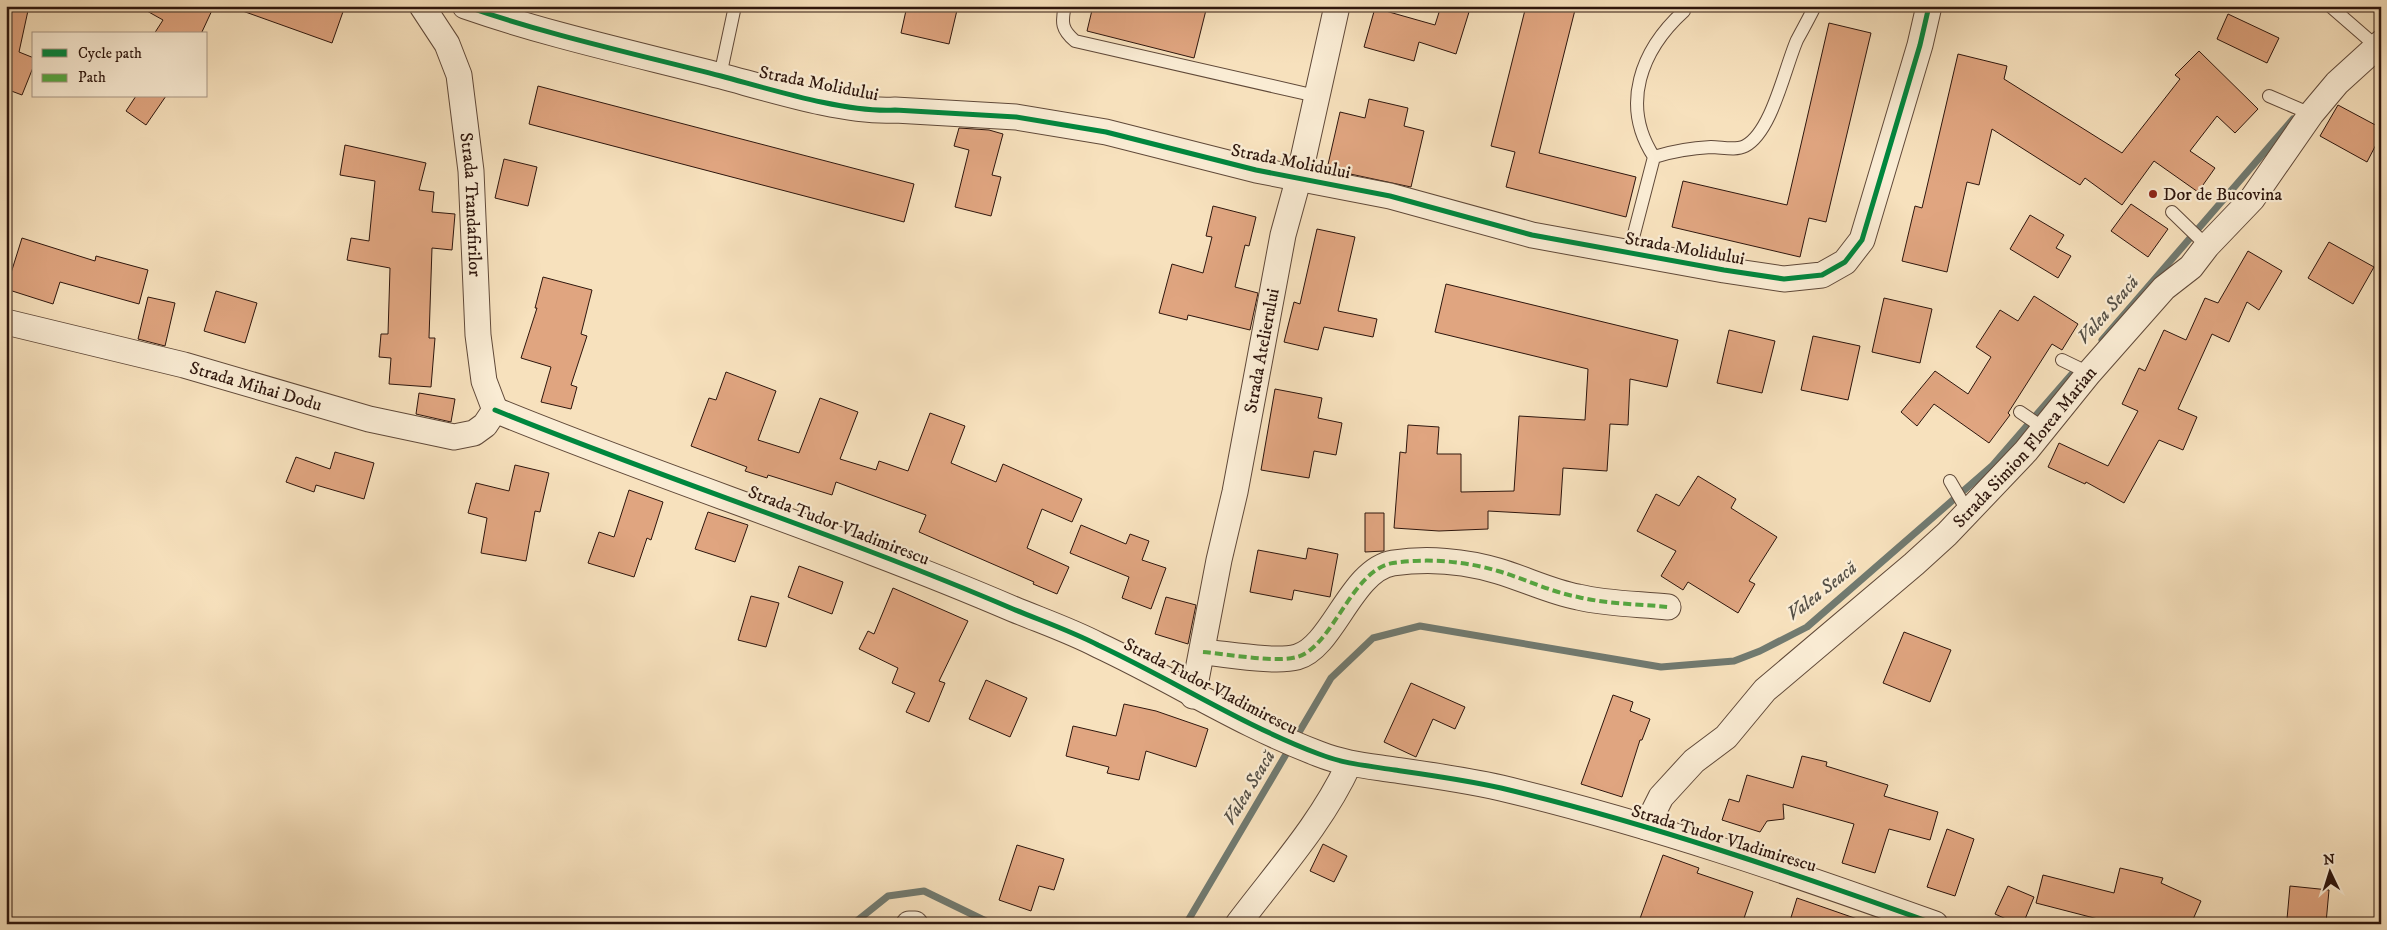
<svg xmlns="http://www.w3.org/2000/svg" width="2387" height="930" viewBox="0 0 2387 930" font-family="'IM FELL DW Pica',serif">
	<rect width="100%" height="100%" fill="#f7e1bd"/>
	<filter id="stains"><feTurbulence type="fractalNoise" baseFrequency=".004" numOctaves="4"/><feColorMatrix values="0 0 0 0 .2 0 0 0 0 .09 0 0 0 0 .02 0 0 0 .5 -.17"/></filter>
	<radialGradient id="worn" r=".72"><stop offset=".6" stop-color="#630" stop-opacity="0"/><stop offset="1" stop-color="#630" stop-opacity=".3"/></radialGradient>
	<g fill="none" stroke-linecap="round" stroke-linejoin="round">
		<!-- stream -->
		<path stroke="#717a70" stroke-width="7" d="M 2102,340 L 2293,119
			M 853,924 L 888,896 L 924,891 L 992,924
			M 1186,924 L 1331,678 L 1373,638 L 1420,626 L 1661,667 L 1734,661 L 1760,651 L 1807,627 L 1992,466 L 2078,367"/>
	</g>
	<!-- building -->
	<path fill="#e0a580" stroke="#2e160d" d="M 6,6 L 29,6 L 19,52 L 34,58 L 34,65 L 22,95 L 6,89 Z
		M 138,6 L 214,6 L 201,34 L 154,34 L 163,20 Z
		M 237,6 L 345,6 L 332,43 L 237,9 Z
		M 907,6 L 958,6 L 949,44 L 901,33 Z
		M 1093,6 L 1207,6 L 1194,58 L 1087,31 Z
		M 1441,6 L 1450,6 L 1469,12 L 1456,54 L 1419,42 L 1414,61 L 1364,47 L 1375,8 L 1435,25 Z
		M 1526,6 L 1576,6 L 1539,153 L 1636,177 L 1626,217 L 1506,187 L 1515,152 L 1491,146 Z
		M 2228,14 L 2279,38 L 2267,63 L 2217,39 Z
		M 1829,23 L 1871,33 L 1826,222 L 1809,218 L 1800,257 L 1672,227 L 1683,181 L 1787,205 Z
		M 2199,51 L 2258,109 L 2235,133 L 2217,116 L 2190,151 L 2215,168 L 2198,192 L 2154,161 L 2122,205 L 2085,178 L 2080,185 L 1992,129 L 1979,185 L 1967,182 L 1947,272 L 1902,261 L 1915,206 L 1922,208 L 1958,54 L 2007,66 L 2004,79 L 2122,153 L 2180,79 L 2175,75 Z
		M 538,86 L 914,184 L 904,222 L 529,124 Z
		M 136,96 L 166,96 L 146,125 L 126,111 Z
		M 1369,99 L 1408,108 L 1404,126 L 1424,131 L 1411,187 L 1327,169 L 1340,112 L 1365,118 Z
		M 2338,105 L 2381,128 L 2381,135 L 2367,162 L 2320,136 Z
		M 959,128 L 989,130 L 1003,134 L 992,175 L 1001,177 L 991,216 L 955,207 L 969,150 L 954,146 Z
		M 345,145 L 426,163 L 419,190 L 434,192 L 432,212 L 455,214 L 452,250 L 432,248 L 429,338 L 435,338 L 431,387 L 389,384 L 391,358 L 379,357 L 381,334 L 388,334 L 390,268 L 347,260 L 351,238 L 369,241 L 375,181 L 340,175 Z
		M 504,159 L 537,167 L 528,206 L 495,198 Z
		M 2131,204 L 2168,229 L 2148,257 L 2111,231 Z
		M 1213,206 L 1256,217 L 1249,246 L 1245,245 L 1235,287 L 1258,293 L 1250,330 L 1188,315 L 1187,320 L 1159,313 L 1172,264 L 1203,273 L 1212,237 L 1206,236 Z
		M 2030,215 L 2064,235 L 2056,248 L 2071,256 L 2058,278 L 2010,249 Z
		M 1317,229 L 1355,237 L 1338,311 L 1377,319 L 1373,337 L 1324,327 L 1318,350 L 1284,342 L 1294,302 L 1300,304 Z
		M 22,238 L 95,261 L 96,256 L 148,270 L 139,304 L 60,282 L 53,304 L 6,289 Z
		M 2329,242 L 2374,267 L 2353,304 L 2308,278 Z
		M 2248,251 L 2282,271 L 2259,310 L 2247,302 L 2229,342 L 2212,334 L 2178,409 L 2197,417 L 2183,450 L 2159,440 L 2124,503 L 2086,482 L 2085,484 L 2048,467 L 2059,443 L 2108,466 L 2138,411 L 2122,404 L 2139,368 L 2145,371 L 2164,330 L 2186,340 L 2205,298 L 2218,303 Z
		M 543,277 L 592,290 L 581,334 L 587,336 L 571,385 L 577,387 L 571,409 L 541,402 L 551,367 L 521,358 L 537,308 L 535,308 Z
		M 1446,284 L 1678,340 L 1667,387 L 1630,379 L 1628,425 L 1610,424 L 1607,471 L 1563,468 L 1560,515 L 1488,511 L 1488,529 L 1439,531 L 1394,528 L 1400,452 L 1406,453 L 1408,425 L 1439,427 L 1437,454 L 1461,454 L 1461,492 L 1514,491 L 1519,416 L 1585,420 L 1588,369 L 1435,332 Z
		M 216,291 L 257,303 L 245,343 L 204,331 Z
		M 2034,296 L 2078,324 L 2062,350 L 2052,344 L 2008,413 L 2010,415 L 1989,443 L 1934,404 L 1917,426 L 1901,412 L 1935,371 L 1968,394 L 1991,357 L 1976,347 L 2000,310 L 2018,321 Z
		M 148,297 L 175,303 L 165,346 L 138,339 Z
		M 1884,298 L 1932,309 L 1920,363 L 1872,352 Z
		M 1729,330 L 1775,341 L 1762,393 L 1717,383 Z
		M 1813,336 L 1860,346 L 1848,400 L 1801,390 Z
		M 726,372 L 776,391 L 758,440 L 799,453 L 820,398 L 858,412 L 840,459 L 876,470 L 879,461 L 908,471 L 930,413 L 965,426 L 951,463 L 996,482 L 1003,464 L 1082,499 L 1072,522 L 1042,509 L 1027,548 L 1069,567 L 1057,594 L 1033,584 L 1034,582 L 919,532 L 926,515 L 836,482 L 832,495 L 768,475 L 767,478 L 745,471 L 747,467 L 691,446 L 709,398 L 716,400 Z
		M 1275,389 L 1322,398 L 1318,418 L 1342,423 L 1336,455 L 1314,451 L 1309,478 L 1261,470 Z
		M 419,393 L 455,399 L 451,422 L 416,414 Z
		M 335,452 L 374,463 L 364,499 L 316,485 L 314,492 L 286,482 L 296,457 L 330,469 Z
		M 515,465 L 549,473 L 540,512 L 535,511 L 526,561 L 481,553 L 487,518 L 468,513 L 476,483 L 509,491 Z
		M 1698,476 L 1736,499 L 1731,508 L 1777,537 L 1749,581 L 1755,584 L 1738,613 L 1688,582 L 1683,590 L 1661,576 L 1676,551 L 1637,531 L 1656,494 L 1679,506 Z
		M 629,490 L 663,502 L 651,540 L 647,538 L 634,577 L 588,563 L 599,532 L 614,537 Z
		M 708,512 L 748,525 L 735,562 L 695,549 Z
		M 1365,513 L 1384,513 L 1384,551 L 1365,552 Z
		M 1081,525 L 1126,544 L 1130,534 L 1149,541 L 1142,560 L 1166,568 L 1151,609 L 1122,598 L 1129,577 L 1070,553 Z
		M 1308,548 L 1338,554 L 1330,597 L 1294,590 L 1292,600 L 1250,592 L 1258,550 L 1306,559 Z
		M 799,566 L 843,582 L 832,614 L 788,597 Z
		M 893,588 L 968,621 L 939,681 L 945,683 L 929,722 L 906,712 L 915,693 L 892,683 L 898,668 L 859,649 L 868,631 L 874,634 Z
		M 751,596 L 779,603 L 766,647 L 738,640 Z
		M 1166,597 L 1196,605 L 1188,644 L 1155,634 Z
		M 1904,632 L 1951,650 L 1930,702 L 1883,683 Z
		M 986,680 L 1027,698 L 1010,737 L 969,719 Z
		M 1411,683 L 1465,707 L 1455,729 L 1433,719 L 1416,757 L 1384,742 Z
		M 1613,695 L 1633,702 L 1630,711 L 1650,719 L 1642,740 L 1640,740 L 1622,797 L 1581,784 Z
		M 1124,704 L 1156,711 L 1208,729 L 1196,767 L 1146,751 L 1139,780 L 1107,773 L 1109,767 L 1066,756 L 1073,726 L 1116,736 Z
		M 1802,756 L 1827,762 L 1826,766 L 1888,785 L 1884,796 L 1938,812 L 1930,840 L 1889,829 L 1875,873 L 1842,863 L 1854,824 L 1783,804 L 1784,819 L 1767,821 L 1760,832 L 1722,820 L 1729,799 L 1739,802 L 1747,775 L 1793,788 Z
		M 1947,829 L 1974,839 L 1955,896 L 1927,887 Z
		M 1323,844 L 1347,856 L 1334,882 L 1310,871 Z
		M 1017,845 L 1064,859 L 1054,890 L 1039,886 L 1031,911 L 999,900 Z
		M 1663,855 L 1699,868 L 1697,873 L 1753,892 L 1742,924 L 1638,924 Z
		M 2120,868 L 2163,878 L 2161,883 L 2201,901 L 2191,924 L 2098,924 L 2098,919 L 2036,903 L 2043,875 L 2114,893 Z
		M 2008,886 L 2034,897 L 2023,924 L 2017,924 L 1995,914 Z
		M 2290,886 L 2329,890 L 2326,923 L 2287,919 Z
		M 1797,898 L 1863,921 L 1863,924 L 1789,924 Z"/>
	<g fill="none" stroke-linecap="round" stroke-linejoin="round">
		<defs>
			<path id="service" d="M 1065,6 C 1061,23 1062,30 1075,41 L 1316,96
				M 2330,6 L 2376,46
				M 720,76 L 735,6
				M 2269,96 L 2311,114
				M 1654,157 C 1620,105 1641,50 1684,11
				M 2172,212 L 2207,246
				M 1629,253 L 1654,157 C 1673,151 1691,148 1711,147 C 1722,147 1735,151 1745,146 C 1772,132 1785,67 1797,40 C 1803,29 1809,18 1815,6
				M 2062,360 L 2089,373
				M 2020,412 L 2045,429
				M 1950,481 L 1968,512"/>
			<g id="minor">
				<path id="s1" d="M 422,6 L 447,44 L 459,75 L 471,171 L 478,335 L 484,381 L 495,410"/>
				<path d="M 465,6 C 548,35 636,54 721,76 C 770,89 845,113 895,110 L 1016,117 L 1106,132 L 1256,170 L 1390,196 L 1532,235 L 1724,270 L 1784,279 L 1822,275 L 1845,262 L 1862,240 L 1920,45 L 1929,6"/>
				<path id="s2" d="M 6,322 L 184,365 L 369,419 L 454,437 L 474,433 L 485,425 L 495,410"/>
				<path d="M 495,410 C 666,480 843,536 1013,609 C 1042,621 1071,631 1098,645 C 1173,680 1242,725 1319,754 C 1344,764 1369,766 1395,770 C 1430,775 1466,780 1501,788 C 1648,823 1793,873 1935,924"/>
				<path d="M 1203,652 C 1227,654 1275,663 1297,657 C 1333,647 1351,570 1393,563 C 1427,558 1465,561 1498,571 C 1525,579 1551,592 1578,597 C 1607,604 1639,604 1668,607"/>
				<path id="s3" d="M 1193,696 L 1219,560 L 1235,492 L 1283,235 L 1299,177 L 1337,6"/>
				<path id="s4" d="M 1646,827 L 1661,797 L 1694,761 L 1726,737 L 1765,690 L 1914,564 L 1947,534 L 2026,451 L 2089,373 L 2164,288 L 2191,267 L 2207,246 L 2252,199 L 2311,114 L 2337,83 L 2381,43"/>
				<path d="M 909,924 L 915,924"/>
				<path d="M 1238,924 C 1277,872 1322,823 1349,764"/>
			</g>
		</defs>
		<!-- service casing -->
		<use href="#service" stroke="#604939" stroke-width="14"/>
		<!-- minor casing -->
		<use href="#minor" stroke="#604939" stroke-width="27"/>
		<!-- service -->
		<use href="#service" stroke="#faecd4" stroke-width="12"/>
		<!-- minor -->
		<use href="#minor" stroke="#faecd4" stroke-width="25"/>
		<!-- quiet -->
		<path stroke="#54a941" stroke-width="4" stroke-dasharray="8 4" stroke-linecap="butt" d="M 1203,652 C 1227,654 1275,663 1297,657 C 1333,647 1351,570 1393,563 C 1427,558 1465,561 1498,571 C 1525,579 1551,592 1578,597 C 1607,604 1639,604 1668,607"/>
		<defs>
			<path id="cycleway" d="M 465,6 C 548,35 636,54 721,76 C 770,89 845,113 895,110 L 1016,117 L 1106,132 L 1256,170 L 1390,196 L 1532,235 L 1724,270 L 1784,279 L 1822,275 L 1845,262 L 1862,240 L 1920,45 L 1929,6
				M 495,410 C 666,480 843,536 1013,609 C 1042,621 1071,631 1098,645 C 1173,680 1242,725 1319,754 C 1344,764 1369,766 1395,770 C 1430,775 1466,780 1501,788 C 1648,823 1793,873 1935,924"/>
		</defs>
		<!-- cycleway casing -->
		<use href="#cycleway" stroke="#faecd4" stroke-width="8"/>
		<!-- cycleway -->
		<use href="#cycleway" stroke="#00873e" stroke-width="5"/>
	</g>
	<!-- markers -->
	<circle fill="#8f2418" stroke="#faecd4" stroke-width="2" cx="2153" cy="194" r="5"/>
	<g text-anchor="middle" stroke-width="4.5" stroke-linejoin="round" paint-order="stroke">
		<!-- street labels -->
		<g font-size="18" fill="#2e160d" stroke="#faecd4">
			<text transform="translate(819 83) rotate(11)" y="6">Strada Molidului</text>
			<text transform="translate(1291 161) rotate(11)" y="6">Strada Molidului</text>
			<text dy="6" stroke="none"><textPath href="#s1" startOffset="209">Strada Trandafirilor</textPath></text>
			<text transform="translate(1685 248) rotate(10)" y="6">Strada Molidului</text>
			<text dy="6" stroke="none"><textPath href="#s3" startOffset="352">Strada Atelierului</textPath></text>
			<text dy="6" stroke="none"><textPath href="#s2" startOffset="258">Strada Mihai Dodu</textPath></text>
			<text dy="6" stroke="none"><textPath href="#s4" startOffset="540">Strada Simion Florea Marian</textPath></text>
			<text transform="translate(839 525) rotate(21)" y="6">Strada Tudor Vladimirescu</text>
			<text transform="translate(1211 686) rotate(27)" y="6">Strada Tudor Vladimirescu</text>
			<text transform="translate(1724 838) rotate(17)" y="6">Strada Tudor Vladimirescu</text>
		</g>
		<!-- poi labels -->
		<g font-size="18" fill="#2e160d" stroke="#faecd4" text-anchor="start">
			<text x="2163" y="200">Dor de Bucovina</text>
		</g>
		<!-- water labels -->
		<g font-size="19" font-style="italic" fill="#555047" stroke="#faecd4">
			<text transform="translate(2107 309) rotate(-49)" y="7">Valea Seacă</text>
			<text transform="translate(1821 590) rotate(-38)" y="7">Valea Seacă</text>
			<text transform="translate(1248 787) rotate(-59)" y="7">Valea Seacă</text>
		</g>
	</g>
	<!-- margin -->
	<rect width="2387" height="930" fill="none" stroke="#f7e1bd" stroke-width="25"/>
	<rect x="8" y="8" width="2372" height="915" fill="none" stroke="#2e160d" stroke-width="2.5"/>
	<rect x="12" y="12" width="2362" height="905" fill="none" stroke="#2e160d"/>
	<!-- legend -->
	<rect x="32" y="32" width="175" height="65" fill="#faecd4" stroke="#a89684"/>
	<rect x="42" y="49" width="25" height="8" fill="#00873e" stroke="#a89684"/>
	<text x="78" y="58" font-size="15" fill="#2e160d">Cycle path</text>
	<rect x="42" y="74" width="25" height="8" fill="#54a941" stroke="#a89684"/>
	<text x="78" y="82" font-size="15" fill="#2e160d">Path</text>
	<!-- north arrow -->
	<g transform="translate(2330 872) rotate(356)" stroke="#faecd4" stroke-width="4" paint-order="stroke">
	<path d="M0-4L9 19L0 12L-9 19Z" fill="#2e160d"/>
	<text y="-8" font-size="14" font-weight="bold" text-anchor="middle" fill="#2e160d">N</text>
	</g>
	<rect width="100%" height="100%" filter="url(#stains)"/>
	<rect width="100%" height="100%" fill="url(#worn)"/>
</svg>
